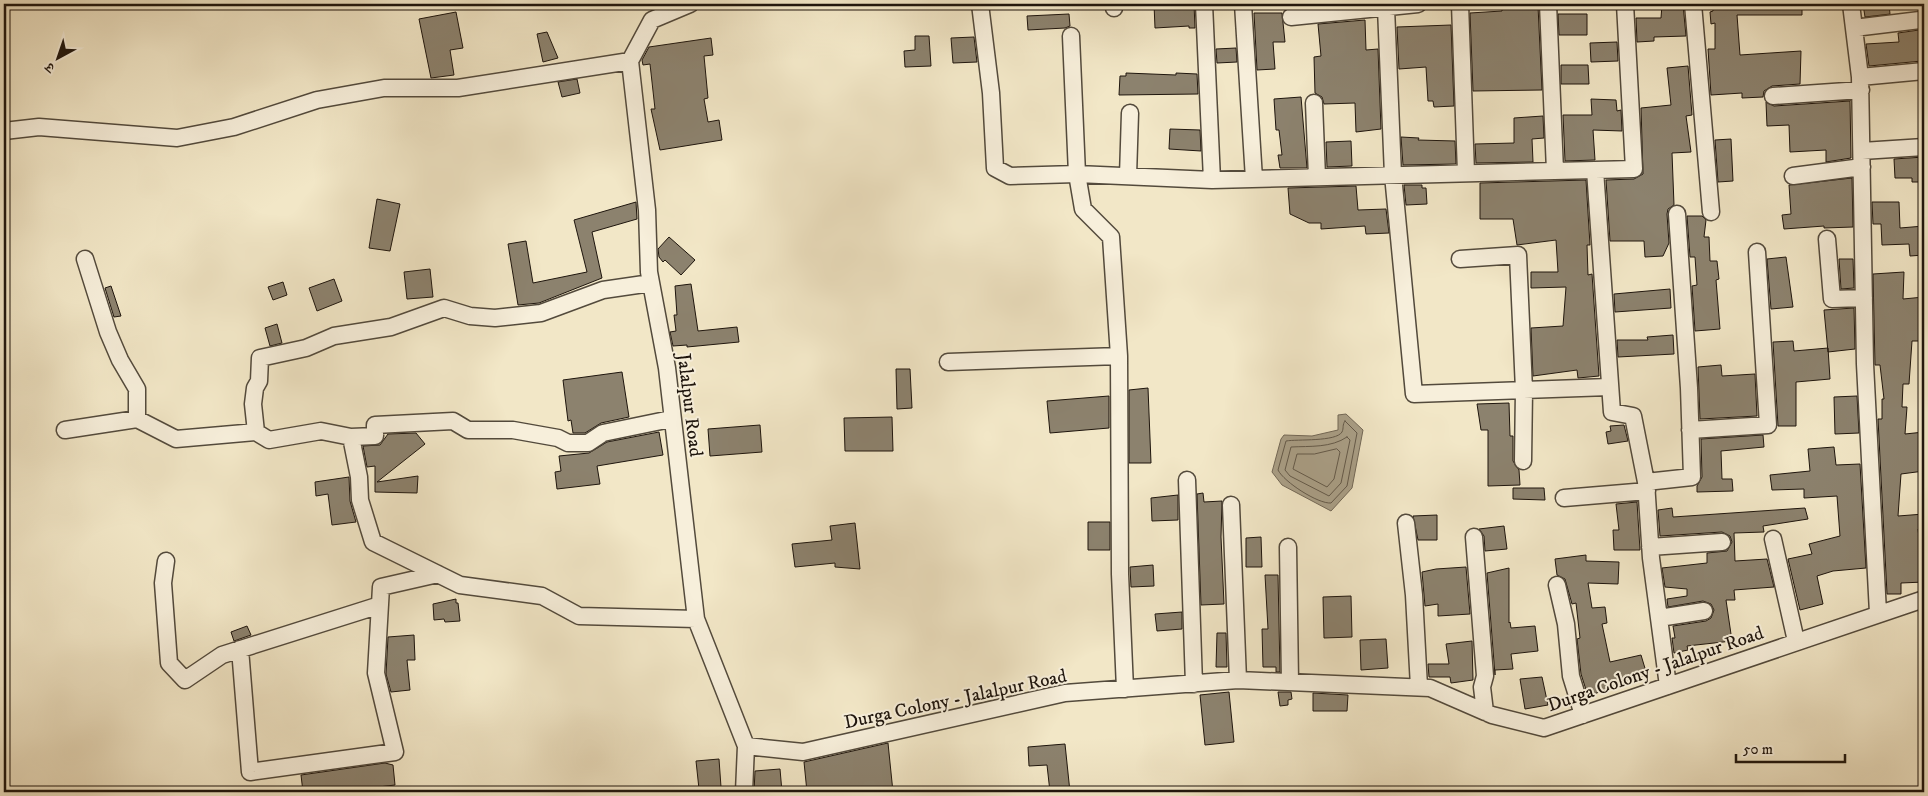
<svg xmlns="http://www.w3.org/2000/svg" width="1928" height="796" viewBox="0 0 1928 796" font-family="'IM FELL DW Pica','Noto Serif Devanagari',serif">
	<rect width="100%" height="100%" fill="#f2e7c7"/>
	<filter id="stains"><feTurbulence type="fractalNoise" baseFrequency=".004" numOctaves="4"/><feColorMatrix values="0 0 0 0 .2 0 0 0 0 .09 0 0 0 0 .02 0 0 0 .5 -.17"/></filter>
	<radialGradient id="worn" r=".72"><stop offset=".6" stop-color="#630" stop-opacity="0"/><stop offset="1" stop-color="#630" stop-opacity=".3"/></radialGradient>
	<!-- water -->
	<path fill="#aaa088" stroke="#726857" d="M 1346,414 L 1363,430 L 1352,488 L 1331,511 L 1282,485 L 1272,472 L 1281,439 L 1284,435 L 1312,436 L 1338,430 L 1338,415 Z"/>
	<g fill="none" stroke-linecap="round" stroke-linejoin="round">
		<!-- shore -->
		<path stroke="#645a4a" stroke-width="1" d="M 1345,421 L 1357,433 L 1347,486 L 1331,503 C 1318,504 1284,482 1278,470 L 1286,441 C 1297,439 1336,442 1342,432 C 1344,428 1342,425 1345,421 Z
			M 1347,437 L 1350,440 L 1341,483 L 1329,496 L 1290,476 L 1285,470 L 1291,447 C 1310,446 1331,448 1347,437 Z
			M 1337,449 L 1340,452 L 1334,479 L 1327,487 L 1293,469 L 1297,454 L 1314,454 Z"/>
	</g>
	<!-- building -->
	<path fill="#8c826e" stroke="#1e150d" d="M 1154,4 L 1194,4 L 1195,28 L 1189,28 L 1189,26 L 1155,28 Z
		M 1662,4 L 1683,4 L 1686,36 L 1654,37 L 1654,41 L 1637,42 L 1636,18 L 1661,18 Z
		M 1713,4 L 1802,4 L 1802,15 L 1737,15 L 1740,55 L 1801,51 L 1800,84 L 1772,86 L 1764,91 L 1763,97 L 1742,98 L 1742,93 L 1711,95 L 1708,49 L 1715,49 L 1715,23 L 1711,24 L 1710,12 L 1713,11 Z
		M 1863,4 L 1889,4 L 1890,14 L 1865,17 Z
		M 1538,6 L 1542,90 L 1473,91 L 1470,13 L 1502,11 L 1502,7 Z
		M 456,12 L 463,48 L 450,50 L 454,75 L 431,78 L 419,19 Z
		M 1254,13 L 1282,13 L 1285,42 L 1273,42 L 1275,69 L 1257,70 Z
		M 1069,14 L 1070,26 L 1065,28 L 1028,30 L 1027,16 Z
		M 1558,14 L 1587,14 L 1587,35 L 1559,35 Z
		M 1365,20 L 1366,50 L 1378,49 L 1381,129 L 1356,132 L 1355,103 L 1324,104 L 1322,97 L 1315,93 L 1314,57 L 1321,56 L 1318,24 Z
		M 1451,25 L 1454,106 L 1434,107 L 1433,101 L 1428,101 L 1426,67 L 1399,69 L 1397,27 Z
		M 1919,30 L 1922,61 L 1869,66 L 1866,44 L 1899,42 L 1898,33 Z
		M 547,32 L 558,58 L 543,62 L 537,34 Z
		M 915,36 L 929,36 L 931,66 L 905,67 L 904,51 L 915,50 Z
		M 974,37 L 977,62 L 953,63 L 951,38 Z
		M 711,38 L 713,55 L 704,56 L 708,98 L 704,99 L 708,122 L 719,120 L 722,140 L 660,150 L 651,109 L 655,109 L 650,64 L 643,65 L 642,60 L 649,47 Z
		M 1617,42 L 1618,61 L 1591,62 L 1590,43 Z
		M 1236,48 L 1237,62 L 1217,63 L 1216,49 Z
		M 1561,65 L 1588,65 L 1589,84 L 1561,84 Z
		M 1688,66 L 1692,115 L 1686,116 L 1691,152 L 1672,153 L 1674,205 L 1668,209 L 1667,214 L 1669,243 L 1663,256 L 1645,257 L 1644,241 L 1610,241 L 1606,180 L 1634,179 L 1643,174 L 1641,108 L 1671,105 L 1667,68 Z
		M 1126,73 L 1176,75 L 1176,73 L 1197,74 L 1198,94 L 1119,95 L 1120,76 L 1126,76 Z
		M 577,79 L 580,93 L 562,97 L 558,82 Z
		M 1301,97 L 1307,168 L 1280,168 L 1278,155 L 1282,155 L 1279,130 L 1276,130 L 1274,99 Z
		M 1591,99 L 1616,100 L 1617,111 L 1621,110 L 1622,131 L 1593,130 L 1595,160 L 1565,161 L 1563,115 L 1592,115 Z
		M 1850,101 L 1851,158 L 1826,162 L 1826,150 L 1790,152 L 1789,125 L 1767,126 L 1766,102 L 1774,106 Z
		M 1543,116 L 1544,138 L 1532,139 L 1533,162 L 1476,163 L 1475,144 L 1514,143 L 1514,118 Z
		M 1170,129 L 1200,130 L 1201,151 L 1169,149 Z
		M 1401,137 L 1419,138 L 1418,140 L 1455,141 L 1456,164 L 1403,165 Z
		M 1731,139 L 1733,181 L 1718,182 L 1715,140 Z
		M 1351,141 L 1352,166 L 1327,167 L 1326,142 Z
		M 1924,157 L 1924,182 L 1912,182 L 1912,178 L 1895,178 L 1894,159 Z
		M 1852,178 L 1853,227 L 1824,228 L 1824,226 L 1784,229 L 1782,215 L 1791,214 L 1789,185 Z
		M 1586,180 L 1590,245 L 1587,245 L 1588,275 L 1592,274 L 1599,376 L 1578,378 L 1577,370 L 1533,376 L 1531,328 L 1563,326 L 1566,287 L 1531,288 L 1531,272 L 1558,272 L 1556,240 L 1517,245 L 1513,219 L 1480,219 L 1480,183 Z
		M 1404,185 L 1422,185 L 1422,188 L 1426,188 L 1427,204 L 1406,205 Z
		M 1356,186 L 1358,210 L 1386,209 L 1389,233 L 1366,234 L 1365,226 L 1321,229 L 1321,223 L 1309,223 L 1290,214 L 1288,188 Z
		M 377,199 L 400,204 L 390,251 L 369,248 Z
		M 636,202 L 637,219 L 592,232 L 602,278 L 539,303 L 518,305 L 508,244 L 526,241 L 533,283 L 587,272 L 574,220 Z
		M 1872,202 L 1899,202 L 1900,228 L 1924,226 L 1924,255 L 1910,256 L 1909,244 L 1882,245 L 1881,224 L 1873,224 Z
		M 1687,216 L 1702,216 L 1706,220 L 1704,237 L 1709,237 L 1710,261 L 1717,261 L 1719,279 L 1716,280 L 1720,329 L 1695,331 L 1692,286 L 1697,285 L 1695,257 L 1690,257 Z
		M 669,237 L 695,260 L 681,275 L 665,260 L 663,262 L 659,257 L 658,249 Z
		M 1786,257 L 1793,307 L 1771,309 L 1767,259 Z
		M 1839,259 L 1853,259 L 1854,288 L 1841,289 Z
		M 430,269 L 433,297 L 407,299 L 404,272 Z
		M 1904,272 L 1903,299 L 1924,297 L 1924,341 L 1912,341 L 1909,384 L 1903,384 L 1902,407 L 1907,407 L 1905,434 L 1924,432 L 1924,471 L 1901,474 L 1898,516 L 1924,514 L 1924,529 L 1918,529 L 1924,582 L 1901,583 L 1901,594 L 1887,594 L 1878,419 L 1882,419 L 1882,399 L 1884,399 L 1880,365 L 1875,365 L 1873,274 Z
		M 334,279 L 342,301 L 317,311 L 309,288 Z
		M 283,282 L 287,295 L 273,300 L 268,287 Z
		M 691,284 L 698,331 L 737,327 L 739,342 L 687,347 L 687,345 L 673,346 L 670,332 L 676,331 L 674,315 L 677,315 L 675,286 Z
		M 111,286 L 121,316 L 114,317 L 105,288 Z
		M 1670,289 L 1671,308 L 1615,312 L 1614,294 Z
		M 1854,308 L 1855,349 L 1828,352 L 1824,310 Z
		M 277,324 L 282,343 L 270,346 L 265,328 Z
		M 1673,335 L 1674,354 L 1618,357 L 1617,340 L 1648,340 L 1647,337 Z
		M 1793,341 L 1794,351 L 1828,348 L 1830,379 L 1796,382 L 1796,426 L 1778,426 L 1773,342 Z
		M 1721,365 L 1722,376 L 1755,374 L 1757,416 L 1700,419 L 1698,367 Z
		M 896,369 L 910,369 L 912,408 L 897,409 Z
		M 622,372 L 629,417 L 601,423 L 585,433 L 573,433 L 571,420 L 568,421 L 563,380 Z
		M 1148,388 L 1151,463 L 1129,463 L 1129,390 Z
		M 1109,396 L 1109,428 L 1050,433 L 1047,401 Z
		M 1857,396 L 1859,433 L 1835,434 L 1834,397 Z
		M 1509,403 L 1510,436 L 1513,436 L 1513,461 L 1519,470 L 1520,485 L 1488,486 L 1488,430 L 1481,430 L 1477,404 Z
		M 892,417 L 893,451 L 845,451 L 844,418 Z
		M 760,425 L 762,452 L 710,456 L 708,429 Z
		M 1624,425 L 1628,441 L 1608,444 L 1606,432 L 1611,431 L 1610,426 Z
		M 659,432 L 663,455 L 597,466 L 600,484 L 557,489 L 555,472 L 561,471 L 559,456 L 589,453 L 607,442 Z
		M 416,433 L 425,444 L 377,482 L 418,476 L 417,493 L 375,492 L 375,466 L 367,467 L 363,446 L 380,445 L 388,434 Z
		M 1763,435 L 1764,447 L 1721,451 L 1722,479 L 1732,479 L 1733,491 L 1697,492 L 1697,486 L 1702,477 L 1701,439 Z
		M 1834,447 L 1836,465 L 1860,464 L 1866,568 L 1833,571 L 1817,576 L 1823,604 L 1800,610 L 1788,559 L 1812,554 L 1809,544 L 1840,536 L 1837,496 L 1804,498 L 1804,489 L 1772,490 L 1770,475 L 1810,471 L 1808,449 Z
		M 349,477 L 350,501 L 356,522 L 332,525 L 328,494 L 316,496 L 315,482 Z
		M 1513,488 L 1544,488 L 1545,500 L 1513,499 Z
		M 1203,493 L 1204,502 L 1222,501 L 1221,537 L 1224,604 L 1201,605 L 1197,494 Z
		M 1178,495 L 1178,520 L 1152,521 L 1151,498 Z
		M 1637,502 L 1640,550 L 1614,550 L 1613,530 L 1619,530 L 1616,504 Z
		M 1672,508 L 1673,517 L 1805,508 L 1808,519 L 1763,526 L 1764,532 L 1734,533 L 1735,561 L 1767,559 L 1774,587 L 1734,590 L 1735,600 L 1726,600 L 1732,641 L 1687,646 L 1688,650 L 1674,653 L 1672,638 L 1675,638 L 1673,626 L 1706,621 L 1711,618 L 1714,610 L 1711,604 L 1703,601 L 1668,607 L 1667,599 L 1687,596 L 1687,589 L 1665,587 L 1662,568 L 1707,563 L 1707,553 L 1727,551 L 1732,542 L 1730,536 L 1722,532 L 1660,536 L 1658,510 Z
		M 1437,515 L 1437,540 L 1418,540 L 1413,516 Z
		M 1088,522 L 1110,522 L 1110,550 L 1088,550 Z
		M 855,523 L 860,569 L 835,567 L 835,563 L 795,567 L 792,544 L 832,540 L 830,526 Z
		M 1504,526 L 1507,549 L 1485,551 L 1484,536 L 1479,529 Z
		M 1261,537 L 1262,567 L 1246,567 L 1246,538 Z
		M 1586,555 L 1586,561 L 1619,562 L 1618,584 L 1588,583 L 1592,608 L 1605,607 L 1607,623 L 1602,624 L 1610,662 L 1641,655 L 1647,675 L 1608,687 L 1608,689 L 1588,696 L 1581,674 L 1577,639 L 1580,638 L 1576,603 L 1572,604 L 1565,579 L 1557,575 L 1555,559 Z
		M 1153,565 L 1154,586 L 1131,587 L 1130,567 Z
		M 1466,567 L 1470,614 L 1438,616 L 1438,604 L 1425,606 L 1422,572 L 1436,569 Z
		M 1509,568 L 1509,623 L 1510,622 L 1511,628 L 1535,626 L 1538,651 L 1511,654 L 1513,669 L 1495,670 L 1495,675 L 1487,573 Z
		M 1265,575 L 1278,575 L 1280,672 L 1276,672 L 1276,667 L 1263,667 L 1262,629 L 1268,629 Z
		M 1351,596 L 1352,637 L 1324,638 L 1323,597 Z
		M 456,599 L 456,603 L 458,603 L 460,621 L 445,622 L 444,619 L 434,620 L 433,604 Z
		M 1182,612 L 1182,629 L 1157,631 L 1155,614 Z
		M 247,626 L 251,635 L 234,641 L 231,632 Z
		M 1217,633 L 1226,633 L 1227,667 L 1216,667 Z
		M 414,635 L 415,660 L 407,660 L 410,690 L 391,692 L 386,674 L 388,637 Z
		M 1386,639 L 1388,668 L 1361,670 L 1360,640 Z
		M 1472,641 L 1473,680 L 1451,683 L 1450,677 L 1429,677 L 1428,664 L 1449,664 L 1446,644 Z
		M 1542,677 L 1548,705 L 1525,709 L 1520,679 Z
		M 1229,692 L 1234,742 L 1205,745 L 1200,695 Z
		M 1278,692 L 1291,692 L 1292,699 L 1288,700 L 1288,705 L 1280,706 Z
		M 1313,693 L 1348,695 L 1347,711 L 1313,711 Z
		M 888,743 L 893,792 L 807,792 L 804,762 Z
		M 1065,744 L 1070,792 L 1050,792 L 1047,765 L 1029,766 L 1028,747 Z
		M 719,759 L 721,787 L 699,789 L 696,761 Z
		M 385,763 L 393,765 L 395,785 L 337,792 L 303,792 L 301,775 Z
		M 780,769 L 782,792 L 754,792 L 755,771 Z"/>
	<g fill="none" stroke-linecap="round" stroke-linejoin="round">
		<defs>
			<path id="minor" d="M 980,4 L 991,93 L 995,168 L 1010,176 L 1077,174 L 1212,180
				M 1114,4 L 1114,8
				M 1204,4 L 1212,180 L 1595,170 L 1612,412 L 1633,416 L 1646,482 L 1651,558 L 1668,686
				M 1243,4 L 1254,179
				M 1460,4 L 1466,173
				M 1548,4 L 1555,171
				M 1693,4 L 1711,212
				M 1851,4 L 1860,77
				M 1386,8 L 1393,175 L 1414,394 L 1609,387
				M 1291,17 L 1418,4
				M 1854,28 L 1920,20
				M 1071,36 L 1077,174 L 1083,209 L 1111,237 L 1119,356 L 1120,574 L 1125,689
				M 630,61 L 647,210 L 649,272 L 667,368 L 696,619 L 746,746 L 744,792
				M 630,61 L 652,20 L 690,4
				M 1773,96 L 1861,90
				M 1314,103 L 1317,177
				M 4,131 L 39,127 L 177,138 L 234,127 L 317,100 L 384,88 L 458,88 L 630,61
				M 1862,151 L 1924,147
				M 1595,170 L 1634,169 L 1625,4
				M 1128,176 L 1130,113
				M 1793,176 L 1862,167
				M 1827,239 L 1832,299 L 1864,298
				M 85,259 L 108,332 L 120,360 L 137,389 L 137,419
				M 1460,259 L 1518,255 L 1524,390 L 1523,461
				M 948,362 L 1119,356
				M 65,430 L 137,419 L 176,439 L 256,432 L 269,440 L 321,431 L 351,437 L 375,436 L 375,425 L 453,421 L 468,430 L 513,430 L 558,438 L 568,443 L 588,443 L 603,433 L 666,420
				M 1690,430 L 1768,425 L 1757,252
				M 256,432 L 253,404 L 255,388 L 259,381 L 260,358 L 306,348 L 334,336 L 391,327 L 444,308 L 470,316 L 495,318 L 541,313 L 603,290 L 651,283
				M 351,437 L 359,477 L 360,500 L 373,542 L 460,585 L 542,596 L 579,616 L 696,619
				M 1187,480 L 1194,684
				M 1646,482 L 1692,477 L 1689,388 L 1677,214
				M 1564,498 L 1647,491
				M 1231,505 L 1238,680
				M 1406,523 L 1414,595 L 1419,687
				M 1474,537 L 1485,676 L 1482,687 L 1485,712
				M 1773,539 L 1796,641
				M 1288,547 L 1290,682
				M 1650,547 L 1722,542
				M 166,561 L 163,583 L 169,663 L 185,680 L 222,655 L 380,605
				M 1557,585 L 1566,624 L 1571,676 L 1583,715
				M 1878,613 L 1865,364 L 1860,77 L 1924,71
				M 1659,618 L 1704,611
				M 240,649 L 250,772 L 395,752 L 376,673 L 381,587 L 438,574
				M 746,746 L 803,752 L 1065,693 L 1238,680 L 1430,688 L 1492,715 L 1544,728 L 1924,599"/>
		</defs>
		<!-- minor casing -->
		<use href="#minor" stroke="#534a3c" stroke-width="19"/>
		<!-- minor -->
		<use href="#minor" stroke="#f7efdb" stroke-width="16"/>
	</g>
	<g text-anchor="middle" stroke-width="4" stroke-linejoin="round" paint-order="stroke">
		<!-- street labels -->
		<g font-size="19" fill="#1e150d" stroke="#f7efdb">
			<text transform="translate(691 405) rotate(83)" y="7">Jalalpur Road</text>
			<text transform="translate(1655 668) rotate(-19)" y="7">Durga Colony - Jalalpur Road</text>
			<text transform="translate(955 698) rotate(-12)" y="7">Durga Colony - Jalalpur Road</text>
		</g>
	</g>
	<!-- margin -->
	<rect width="1928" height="796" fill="none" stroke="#f2e7c7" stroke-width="20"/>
	<rect x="5" y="5" width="1918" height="786" fill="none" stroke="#1e150d" stroke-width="2.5"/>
	<rect x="10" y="10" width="1908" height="776" fill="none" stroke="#1e150d"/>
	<!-- north arrow -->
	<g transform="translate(58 58) rotate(220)" stroke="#f7efdb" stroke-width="4" paint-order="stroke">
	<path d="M0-4L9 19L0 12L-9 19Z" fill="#1e150d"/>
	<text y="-8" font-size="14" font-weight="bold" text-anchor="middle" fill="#1e150d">उ</text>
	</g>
	<!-- scale -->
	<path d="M1736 754v8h109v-8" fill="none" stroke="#1e150d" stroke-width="2.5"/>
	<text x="1743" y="754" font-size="15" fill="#1e150d" stroke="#f7efdb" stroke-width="4" paint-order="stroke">50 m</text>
	<rect width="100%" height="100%" filter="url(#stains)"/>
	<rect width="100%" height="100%" fill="url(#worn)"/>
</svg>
